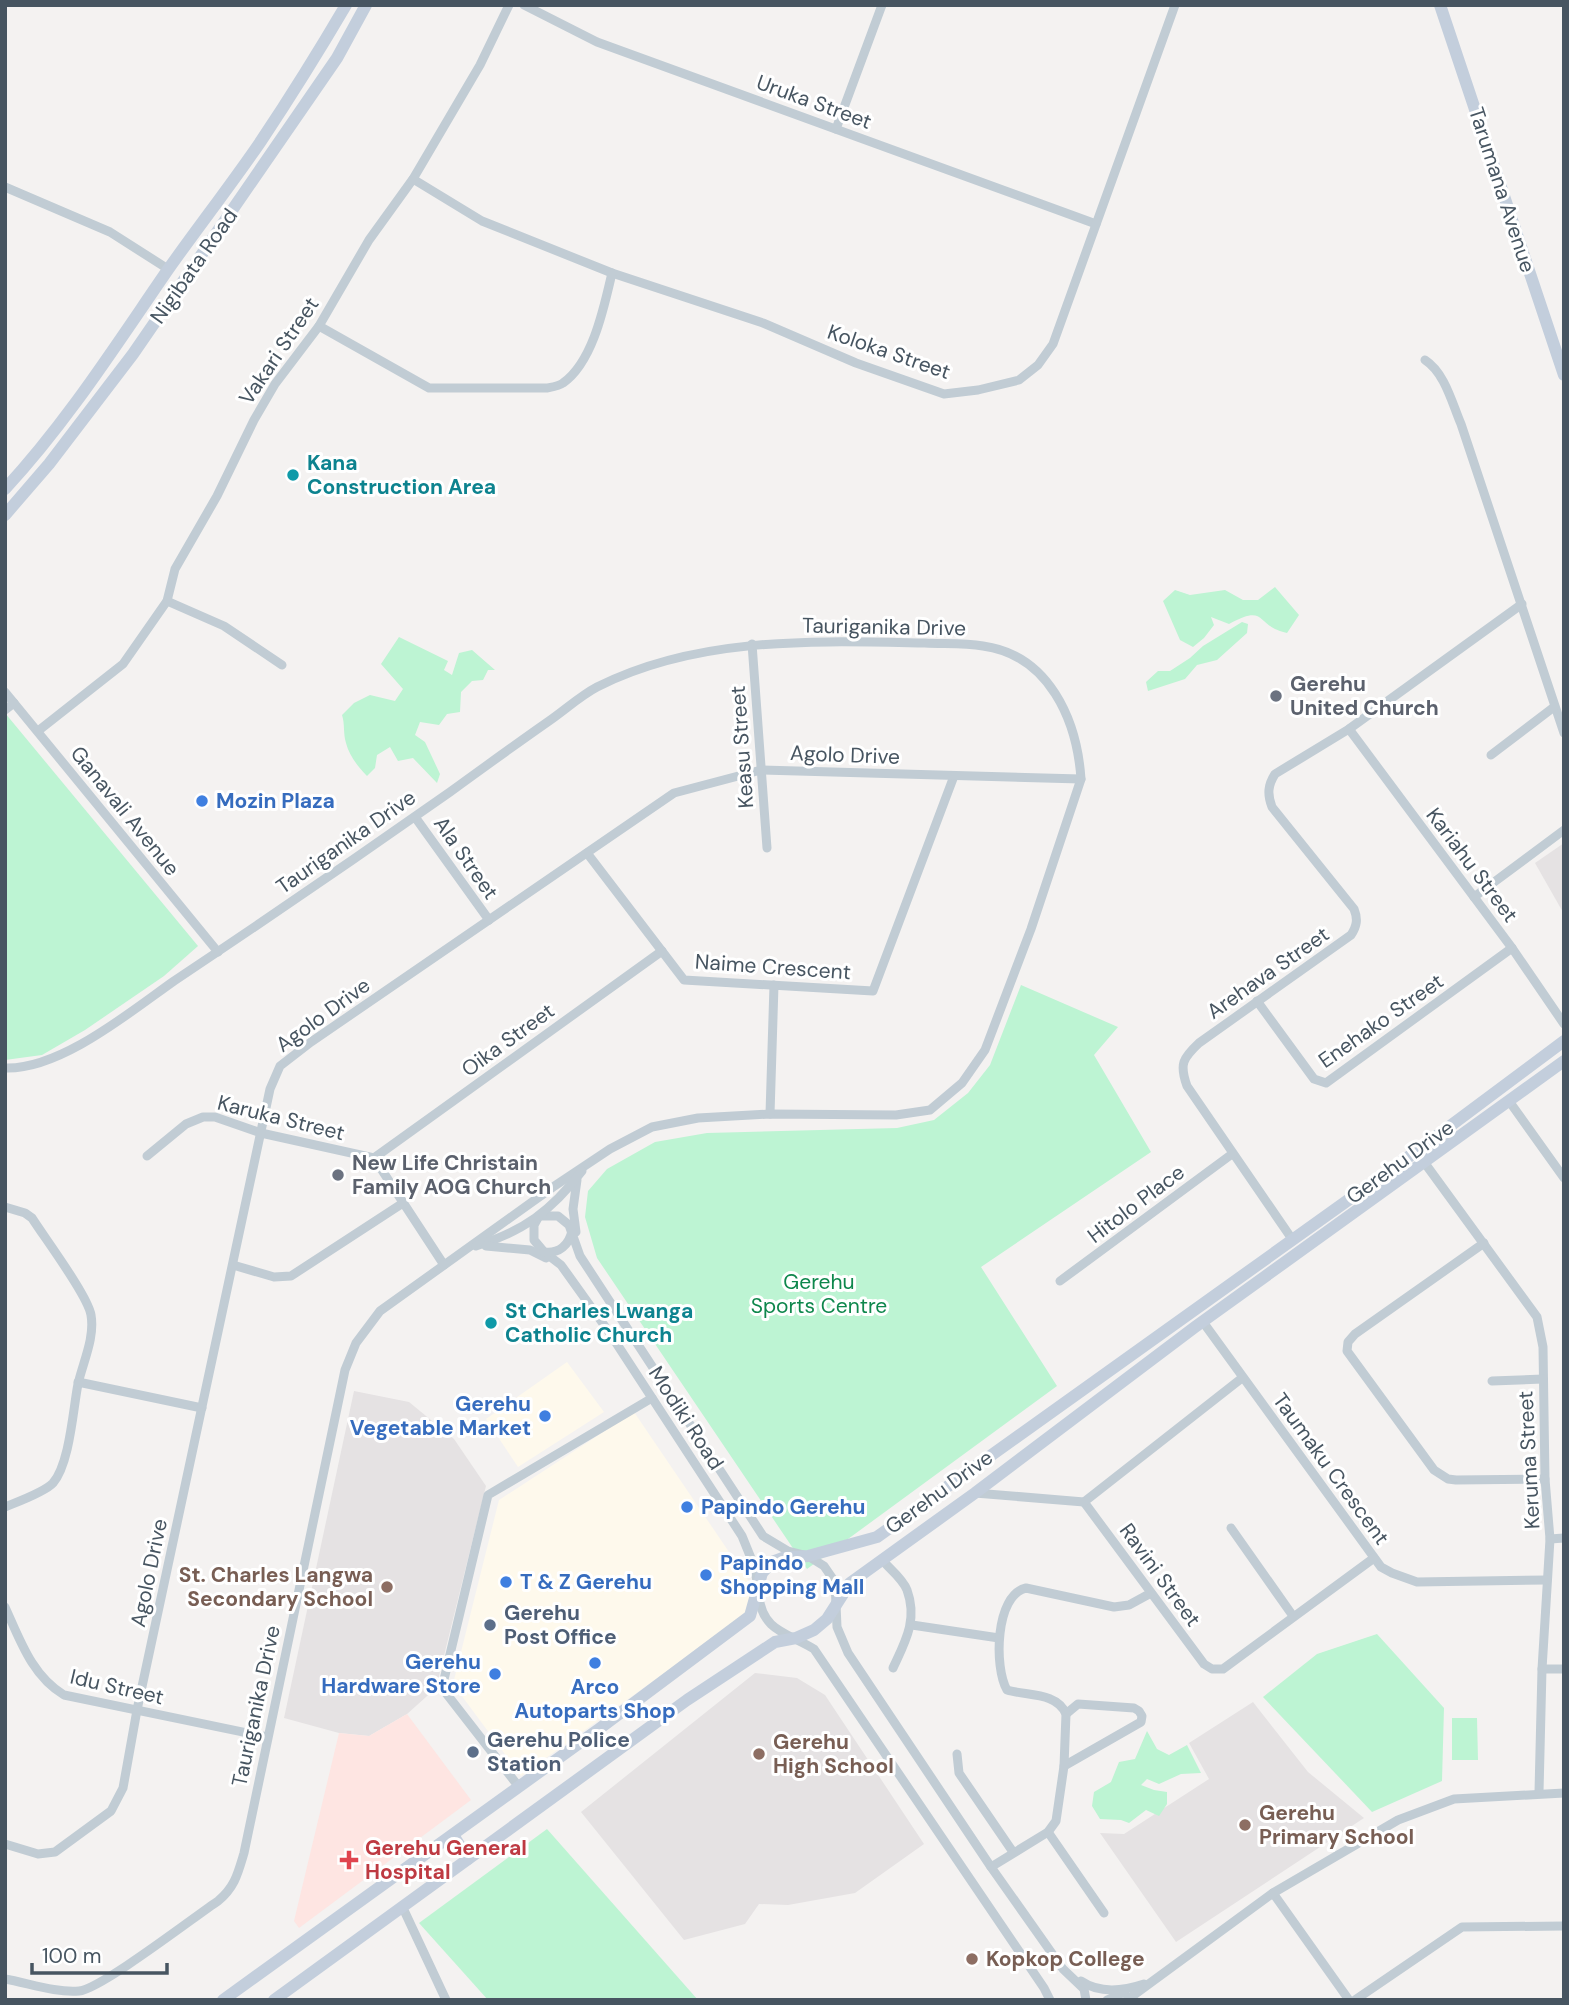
<svg xmlns="http://www.w3.org/2000/svg" width="1569" height="2005" viewBox="0 0 1569 2005" font-family="'DM Sans',sans-serif">
<style>
.commercial{fill:#fef9ec}
.education{fill:#e5e2e3}
.medical{fill:#fee5e2}
.green{fill:#bdf4d3}
.lines{fill:none;stroke-linecap:round;stroke-linejoin:round}
.street{stroke:#c1ccd4;stroke-width:9}
.secondary{stroke:#c3cedc;stroke-width:12}
.culture-dot{fill:#0f9aa8;stroke:#fff;stroke-width:2.5}
.worship-dot{fill:#6b7280;stroke:#fff;stroke-width:2.5}
.shop-dot{fill:#3f7fe0;stroke:#fff;stroke-width:2.5}
.education-dot{fill:#8d6e63;stroke:#fff;stroke-width:2.5}
.service-dot{fill:#5c6f8a;stroke:#fff;stroke-width:2.5}
.health-dot{fill:#e0444e;stroke:#fff;stroke-width:2.5}
.labels{text-anchor:middle;dominant-baseline:central;stroke-width:6;stroke-linejoin:round;paint-order:stroke}
.street-label{font-size:21px;fill:#475561;stroke:#fff}
.culture-label{font-size:21px;font-weight:bold;fill:#0d838f;stroke:#fff;text-anchor:start}
.worship-label{font-size:21px;font-weight:bold;fill:#5b616d;stroke:#fff;text-anchor:start}
.shop-label{font-size:21px;font-weight:bold;fill:#366cbe;stroke:#fff;text-anchor:start}
.park-label{font-size:21px;fill:#0e874c;stroke:#fff}
.education-label{font-size:21px;font-weight:bold;fill:#785e54;stroke:#fff;text-anchor:start}
.service-label{font-size:21px;font-weight:bold;fill:#4e5e75;stroke:#fff;text-anchor:start}
.health-label{font-size:21px;font-weight:bold;fill:#be3a42;stroke:#fff;text-anchor:start}
</style>
<rect width="100%" height="100%" fill="#f4f2f1"/>
<g class="commercial">
<path d="M567 1362 604 1412 518 1467 486 1419Z"/>
<path d="M634 1412 763 1602 521 1776 453 1684 499 1500Z"/>
</g>
<g class="education">
<path d="M1564 843V914L1535 863Z"/>
<path d="M354 1391 409 1402 454 1439 486 1486 436 1688 407 1714 369 1736 339 1733 284 1718Z"/>
<path d="M755 1673 797 1678 825 1695 924 1844 855 1893 788 1905 759 1904 745 1924 684 1940 581 1812Z"/>
<path d="M1253 1702 1308 1772 1364 1818 1176 1942 1100 1833 1124 1834 1209 1779 1189 1743Z"/>
</g>
<path class="medical" d="M407 1714 471 1800 299 1928 294 1921 339 1733 369 1736Z"/>
<g class="green">
<path d="M1275 587 1299 615 1287 633C1254 626 1268 603 1229 624L1211 617 1214 625 1204 638 1193 647 1180 640 1163 601 1175 590 1190 595 1225 590 1243 600H1258Z"/>
<path d="M1242 622 1248 624 1247 633 1217 660 1197 665 1185 679 1148 691 1146 682 1158 671H1170L1190 658 1203 646Z"/>
<path d="M399 637 448 661 444 670 452 675 459 653 472 650 495 670H488L483 680 472 681 461 692 460 712 447 714 439 725 420 722 415 735 425 742 440 774 437 783 413 758 398 761 390 747 377 755 375 768 367 776C358 767 349 755 346 743 343 733 345 724 342 715L354 703 370 695 395 701 403 689 381 664Z"/>
<path d="M5 713 198 946 164 976 85 1030 42 1055 5 1060Z"/>
<path d="M1021 985 1118 1027 1094 1055 1151 1152 981 1267 1057 1386 807 1569 597 1258 585 1217 588 1191 607 1169 655 1142 707 1133 897 1128 934 1120 968 1093 990 1065Z"/>
<path d="M1377 1634 1444 1708 1442 1781 1372 1812 1263 1697 1317 1654Z"/>
<path d="M1452 1718H1477L1478 1760H1452Z"/>
<path d="M1147 1731 1157 1749 1169 1755 1187 1745 1201 1773 1181 1774 1159 1784 1147 1779 1141 1785 1154 1790 1167 1792V1804L1159 1816 1146 1810 1129 1823 1121 1820 1100 1819 1092 1806 1094 1792 1111 1782 1119 1762 1135 1759Z"/>
<path d="M547 1829 698 2000H488L419 1923Z"/>
</g>
<g class="lines">
<g class="street">
<path d="M524 5 597 42 1096 224"/>
<path d="M836 129 882 5"/>
<path d="M413 179 482 221 612 273 763 323 856 363 944 394 978 390 1019 380 1038 365 1053 344 1175 5"/>
<path d="M5 187 110 232 168 269"/>
<path d="M319 326 429 388H547C552 387 559 386 563 383 593 362 604 307 612 273"/>
<path d="M1425 360C1445 373 1452 403 1461 424L1564 733"/>
<path d="M167 601 224 626 282 665"/>
<path d="M752 644 767 848"/>
<path d="M5 692 218 952"/>
<path d="M5 710 14 703"/>
<path d="M1349 729 1512 948 1564 1024"/>
<path d="M38 731 123 664 167 601 175 569 217 496 254 420 275 384 319 326 369 240 413 179 480 65 509 5"/>
<path d="M1491 755 1554 707"/>
<path d="M415 817 489 920"/>
<path d="M587 853 684 980 873 991 954 776"/>
<path d="M1474 897 1564 830"/>
<path d="M1257 1001 1314 1079 1326 1083 1512 948"/>
<path d="M5 1068C60 1070 130 1012 174 981 267 919 359 856 450 792 483 768 516 744 549 721 565 710 580 696 597 687 698 636 815 641 925 643 944 644 964 643 983 646 1049 655 1077 720 1081 779L1031 929 985 1050 962 1083 930 1110 896 1115 770 1114 698 1118 652 1127 610 1149 553 1187 380 1311 356 1343 345 1370 244 1853C238 1873 235 1887 218 1901 194 1917 101 1989 79 1991 56 1993 28 1983 5 1979"/>
<path d="M1509 1101 1564 1178"/>
<path d="M770 1114 774 985"/>
<path d="M147 1156 186 1124 203 1117H215L261 1133 374 1158 444 1265"/>
<path d="M374 1158 662 951"/>
<path d="M1424 1162 1537 1317 1543 1347 1545 1479 1550 1539 1542 1669 1539 1792"/>
<path d="M5 1207 25 1213 32 1218C44 1237 88 1296 91 1315 95 1338 83 1362 78 1384 73 1409 70 1463 53 1483 45 1492 17 1502 5 1507"/>
<path d="M539 1216H558L569 1225 580 1256 763 1536 788 1551 808 1556 824 1566 835 1582 837 1627 848 1653 991 1867 1063 1969 1084 1989 1086 2000"/>
<path d="M539 1216 534 1225V1240L544 1252 561 1265 609 1332 742 1536 755 1568 757 1582"/>
<path d="M576 1232 573 1209 577 1180"/>
<path d="M1292 1239 1187 1086C1179 1064 1183 1058 1199 1043L1351 935C1357 926 1358 919 1354 909L1272 807C1267 794 1268 785 1275 774L1349 729 1522 604"/>
<path d="M1484 1243 1355 1334 1348 1342 1347 1351 1434 1470 1448 1479 1456 1480 1545 1479"/>
<path d="M476 1246C524 1231 551 1211 582 1171"/>
<path d="M486 1246 530 1250 546 1258"/>
<path d="M544 1252C559 1254 569 1245 572 1231"/>
<path d="M233 1265 274 1277 291 1276 403 1203"/>
<path d="M1060 1281 1232 1154"/>
<path d="M1203 1322 1381 1567 1392 1573 1417 1582 1547 1580"/>
<path d="M1242 1378 1084 1502 1204 1664 1212 1669H1223L1374 1558"/>
<path d="M1492 1381 1543 1379"/>
<path d="M78 1382 202 1408"/>
<path d="M975 1493 1084 1502"/>
<path d="M1231 1528 1293 1616"/>
<path d="M1550 1539 1564 1538"/>
<path d="M882 1560C890 1569 903 1579 907 1590 918 1620 905 1642 893 1668"/>
<path d="M759 1596C762 1631 788 1633 814 1649L1044 1988 1050 2000"/>
<path d="M5 1607C20 1640 32 1676 64 1695L267 1737"/>
<path d="M912 1625 999 1638"/>
<path d="M1542 1669H1564"/>
<path d="M957 1754 959 1773 1013 1852"/>
<path d="M1064 1766 1141 1722 1142 1716 1139 1711 1134 1708 1078 1704 1066 1714"/>
<path d="M519 1787 442 1688 488 1495 652 1398"/>
<path d="M1048 1832 1104 1913"/>
<path d="M5 1844 38 1854 55 1852 111 1811 123 1788 137 1710 270 1089 280 1066 311 1042 674 793 761 770 1081 779"/>
<path d="M991 1867 1048 1832 1056 1821 1064 1766 1066 1714C1057 1692 1027 1696 1007 1690 994 1668 995 1595 1026 1588L1114 1607 1129 1605 1151 1593"/>
<path d="M1273 1893 1349 2000"/>
<path d="M402 1906 446 2000"/>
<path d="M1081 1981C1100 1994 1123 1991 1144 1984"/>
<path d="M1107 2000 1125 1992"/>
<path d="M1127 2000 1273 1893 1398 1820 1454 1799 1564 1793"/>
<path d="M1355 2000 1462 1927 1564 1926"/>
</g>
<g class="secondary">
<path d="M1440 5 1564 375"/>
<path d="M5 489C67 422 116 345 167 271 198 227 231 185 261 141 291 96 319 51 346 5"/>
<path d="M5 515 49 464 133 354 337 58 366 5"/>
<path d="M453 1835 468 1859"/>
<path d="M223 2000 599 1729 750 1616 762 1573 772 1562 783 1558 808 1556 877 1537 1414 1153 1564 1041"/>
<path d="M274 2000 687 1700 775 1642 796 1638 814 1630 827 1619 850 1583 975 1493 1195 1327 1564 1061"/>
</g>
</g>
<g class="culture-dot">
<circle cx="293" cy="475" r="7"/>
<circle cx="491" cy="1323" r="7"/>
</g>
<g class="worship-dot">
<circle cx="1276" cy="696" r="7"/>
<circle cx="338" cy="1175" r="7"/>
</g>
<g class="shop-dot">
<circle cx="202" cy="801" r="7"/>
<circle cx="545" cy="1416" r="7"/>
<circle cx="687" cy="1507" r="7"/>
<circle cx="706" cy="1575" r="7"/>
<circle cx="506" cy="1582" r="7"/>
<circle cx="595" cy="1663" r="7"/>
<circle cx="495" cy="1674" r="7"/>
</g>
<g class="education-dot">
<circle cx="387" cy="1587" r="7"/>
<circle cx="759" cy="1754" r="7"/>
<circle cx="1245" cy="1825" r="7"/>
<circle cx="972" cy="1959" r="7"/>
</g>
<g class="service-dot">
<circle cx="490" cy="1625" r="7"/>
<circle cx="473" cy="1752" r="7"/>
</g>
<path class="health-dot" d="M345.5 1849.5h7v7h7v7h-7v7h-7v-7h-7v-7h7z"/>
<g class="labels">
<g class="street-label">
<text transform="translate(814 102) rotate(20)">Uruka Street</text>
<text transform="translate(1502 190) rotate(72)">Tarumana Avenue</text>
<text transform="translate(194 266) rotate(-55)">Nigibata Road</text>
<text transform="translate(279 351) rotate(-56)">Vakari Street</text>
<text transform="translate(889 352) rotate(19)">Koloka Street</text>
<text transform="translate(884 627) rotate(1)">Tauriganika Drive</text>
<text transform="translate(742 747) rotate(-94)">Keasu Street</text>
<text transform="translate(845 755) rotate(2)">Agolo Drive</text>
<text transform="translate(125 811) rotate(51)">Ganavali Avenue</text>
<text transform="translate(346 842) rotate(-35)">Tauriganika Drive</text>
<text transform="translate(466 858) rotate(55)">Ala Street</text>
<text transform="translate(1472 865) rotate(53)">Kariahu Street</text>
<text transform="translate(773 967) rotate(4)">Naime Crescent</text>
<text transform="translate(1268 973) rotate(-35)">Arehava Street</text>
<text transform="translate(323 1015) rotate(-36)">Agolo Drive</text>
<text transform="translate(1381 1021) rotate(-35)">Enehako Street</text>
<text transform="translate(508 1040) rotate(-36)">Oika Street</text>
<text transform="translate(281 1118) rotate(14)">Karuka Street</text>
<text transform="translate(1400 1162) rotate(-36)">Gerehu Drive</text>
<text transform="translate(1136 1204) rotate(-37)">Hitolo Place</text>
<text transform="translate(686 1418) rotate(57)">Modiki Road</text>
<text transform="translate(1529 1460) rotate(-93)">Keruma Street</text>
<text transform="translate(1331 1469) rotate(54)">Taumaku Crescent</text>
<text transform="translate(939 1492) rotate(-36)">Gerehu Drive</text>
<text transform="translate(149 1573) rotate(-78)">Agolo Drive</text>
<text transform="translate(1160 1575) rotate(54)">Ravini Street</text>
<text transform="translate(117 1687) rotate(13)">Idu Street</text>
<text transform="translate(256 1706) rotate(-78)">Tauriganika Drive</text>
</g>
<g class="culture-label">
<text x="307" y="463">Kana<tspan x="307" dy="24">Construction Area</tspan></text>
<text x="505" y="1311">St Charles Lwanga<tspan x="505" dy="24">Catholic Church</tspan></text>
</g>
<g class="worship-label">
<text x="1290" y="684">Gerehu<tspan x="1290" dy="24">United Church</tspan></text>
<text x="352" y="1163">New Life Christain<tspan x="352" dy="24">Family AOG Church</tspan></text>
</g>
<g class="shop-label">
<text x="216" y="801">Mozin Plaza</text>
<text x="531" y="1404" text-anchor="end">Gerehu<tspan x="531" dy="24">Vegetable Market</tspan></text>
<text x="701" y="1507">Papindo Gerehu</text>
<text x="720" y="1563">Papindo<tspan x="720" dy="24">Shopping Mall</tspan></text>
<text x="520" y="1582">T &amp; Z Gerehu</text>
<text x="481" y="1662" text-anchor="end">Gerehu<tspan x="481" dy="24">Hardware Store</tspan></text>
<text x="595" y="1687" text-anchor="middle">Arco<tspan x="595" dy="24">Autoparts Shop</tspan></text>
</g>
<g class="park-label">
<text x="819" y="1282">Gerehu<tspan x="819" dy="24">Sports Centre</tspan></text>
</g>
<g class="education-label">
<text x="373" y="1575" text-anchor="end">St. Charles Langwa<tspan x="373" dy="24">Secondary School</tspan></text>
<text x="773" y="1742">Gerehu<tspan x="773" dy="24">High School</tspan></text>
<text x="1259" y="1813">Gerehu<tspan x="1259" dy="24">Primary School</tspan></text>
<text x="986" y="1959">Kopkop College</text>
</g>
<g class="service-label">
<text x="504" y="1613">Gerehu<tspan x="504" dy="24">Post Office</tspan></text>
<text x="487" y="1740">Gerehu Police<tspan x="487" dy="24">Station</tspan></text>
</g>
<g class="health-label">
<text x="365" y="1848">Gerehu General<tspan x="365" dy="24">Hospital</tspan></text>
</g>
</g>
<rect width="1569" height="2005" fill="none" stroke="#475561" stroke-width="14"/>
<path d="M32 1963v10h135v-10" fill="none" stroke="#475561" stroke-width="3.5"/>
<text x="42" y="1963" font-size="21" fill="#475561" stroke="#ffffff" stroke-width="5" paint-order="stroke">100 m</text>
</svg>
